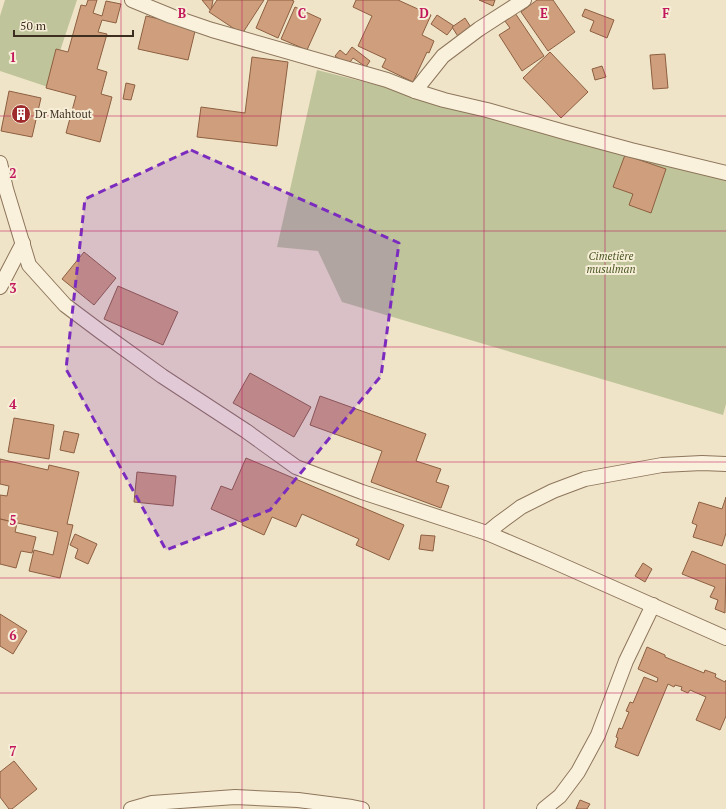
<svg xmlns="http://www.w3.org/2000/svg" width="726" height="809" viewBox="0 0 726 809" font-family="'PT Serif',serif">
<style>
.cemetery{fill:#bfc49a}
.building{fill:#cf9f7d;stroke:#8d5f41}
.lines{fill:none;stroke-linecap:round;stroke-linejoin:round}
.street-casing{stroke:#8d765c;stroke-width:16}
.street{stroke:#faf1dc;stroke-width:14}
.marked{fill:#7b2cbf;fill-opacity:0.2;stroke:#7b2cbf;stroke-width:3;stroke-dasharray:8 5;stroke-linejoin:round}
.grid{fill:none;stroke:#c2185b;stroke-width:1;stroke-opacity:0.55}
.labels{text-anchor:middle;dominant-baseline:central;stroke-width:4;stroke-linejoin:round;paint-order:stroke}
.poi-label{font-size:11px;fill:#3d2e20;stroke:#f7eed8;text-anchor:start}
.park-label{font-size:11px;font-style:italic;fill:#4d5a26;stroke:#f7eed8}
.grid-label{font-size:13px;text-anchor:middle;font-weight:bold;fill:#c2185b;stroke:#f7eed8;stroke-width:4;stroke-linejoin:round;paint-order:stroke}
</style>
<rect width="100%" height="100%" fill="#f0e4c8"/>
<g class="cemetery">
<path d="M5 0H77L48 87 0 71V16Z"/>
<path d="M317 70 726 173V404L723 415 342 302 318 251 277 247Z"/>
</g>
<g class="building">
<path d="M88 0H97L93 13 102 16 106 1 121 4 116 23 102 20 98 32 107 34 97 69 107 72 101 94 112 97 100 142 66 133 76 96 46 88 56 49 68 52 81 5 86 6Z"/>
<path d="M202 0H213L211 11Z"/>
<path d="M217 0H264L242 34 209 12Z"/>
<path d="M268 0H291L294 1 278 38 256 28Z"/>
<path d="M356 0H398L431 15 422 35 434 41 429 53 427 52 413 82 382 67 386 59 358 46 372 16 353 7Z"/>
<path d="M479 0H495L493 6Z"/>
<path d="M537 0H553L575 32 548 51 521 12Z"/>
<path d="M295 7 321 19 307 50 281 39Z"/>
<path d="M585 9 614 20 607 38 590 31 594 21 582 16Z"/>
<path d="M513 10 544 56 522 71 499 35 510 28 502 17Z"/>
<path d="M437 15 454 26 447 35 431 24Z"/>
<path d="M146 16 196 27 188 60 138 49Z"/>
<path d="M465 18 472 29 459 38 452 27Z"/>
<path d="M352 47 370 61 366 67 353 58 348 65 335 56 340 50 346 55Z"/>
<path d="M550 52 588 92 561 118 523 78Z"/>
<path d="M665 54 668 88 653 89 650 55Z"/>
<path d="M252 57 288 62 277 146 197 137 201 107 245 113Z"/>
<path d="M602 66 606 77 595 80 592 69Z"/>
<path d="M126 83 135 85 131 100 123 99Z"/>
<path d="M9 91 41 98 32 137 1 131Z"/>
<path d="M625 155 666 169 651 213 629 205 633 194 613 187Z"/>
<path d="M84 252 116 278 94 305 62 279Z"/>
<path d="M118 286 178 312 163 345 104 319Z"/>
<path d="M250 373 311 407 294 437 233 403Z"/>
<path d="M320 396 426 434 416 461 441 469 436 482 449 486 441 508 371 482 382 451 310 425Z"/>
<path d="M14 418 54 425 49 459 8 452Z"/>
<path d="M64 431 79 434 74 453 60 450Z"/>
<path d="M246 458 404 525 389 560 356 545 359 539 302 514 296 527 272 517 264 535 242 525 243 523 211 509 221 486 232 490Z"/>
<path d="M0 459 48 470 49 465 79 472 67 524 73 525 60 578 29 571 34 550 53 555 58 532 0 519V495L7 496 9 486 0 484Z"/>
<path d="M137 472 176 476 173 506 134 502Z"/>
<path d="M726 497V533L722 546 693 537 697 525 692 523 699 502 722 509Z"/>
<path d="M0 519 17 523 15 532 36 537 32 553 21 551 16 568 0 564Z"/>
<path d="M75 534 97 544 88 564 75 558 78 549 70 545Z"/>
<path d="M421 535 435 536 433 551 419 549Z"/>
<path d="M692 551 726 565 725 613 715 609 718 600 710 597 715 587 682 574Z"/>
<path d="M643 563 652 569 645 582 635 576Z"/>
<path d="M0 614 27 631 13 654 0 646Z"/>
<path d="M647 647 665 655V657L704 673 705 670 716 674 715 677 725 682 726 680V716L720 730 696 720 706 697 690 690 688 693 681 690 682 687 675 685 674 687 668 684 638 756 615 747 618 738 616 737 619 728 622 729 629 712 626 711 630 702 633 703 644 677 657 682 658 678 638 669Z"/>
<path d="M14 761 37 789 12 809H9L0 797V772Z"/>
<path d="M580 800 590 804 587 809H576Z"/>
</g>
<g class="lines">
<defs>
<g id="street">
<path d="M132 0 171 16 212 30 387 80 415 91 444 100 487 110 568 133 631 150 726 173"/>
<path d="M415 91 443 56 479 29 524 0"/>
<path d="M0 163 6 189 29 265 65 305 101 332 162 376 246 431 296 467 362 492 487 533 548 559 726 638"/>
<path d="M0 287 23 243"/>
<path d="M487 533 498 524 521 507 553 491 585 479 662 465 702 463 726 464"/>
<path d="M131 809 152 803 235 797 298 800 352 807 362 809"/>
<path d="M544 809 560 796 578 772 598 735 626 661 653 605"/>
</g>
</defs>
<use href="#street" class="street-casing"/>
<use href="#street" class="street"/>
</g>
<path class="marked" d="M191 150 399 243 381 376 270 510 166 550 66 369 85 199Z"/>
<path class="grid" d="M121 0V809M242 0V809M363 0V809M484 0V809M605 0V809M0 116H726M0 231H726M0 347H726M0 462H726M0 578H726M0 693H726"/>
<defs>
<symbol id="building-disc" viewBox="-11 -11 22 22"><circle r="9.5" fill="#9e2a2b" stroke="#f7eed8"/><path d="M-4-6H4V6H1V3H-1V6H-4ZM-2.5-4.3h1.7v1.8h-1.7ZM.8-4.3h1.7v1.8H.8ZM-2.5-1h1.7V.8h-1.7ZM.8-1h1.7V.8H.8Z" fill="#fff"/></symbol>
</defs>
<g fill-rule="evenodd">
<use href="#building-disc" x="10" y="103" width="22" height="22"/>
</g>
<g class="labels">
<g class="poi-label">
<text x="35" y="114">Dr Mahtout</text>
</g>
<g class="park-label">
<text x="611" y="256">Cimetière<tspan x="611" dy="13">musulman</tspan></text>
</g>
</g>
<g class="grid-label">
<text x="182" y="18">B</text>
<text x="302" y="18">C</text>
<text x="424" y="18">D</text>
<text x="544" y="18">E</text>
<text x="666" y="18">F</text>
<text x="13" y="62">1</text>
<text x="13" y="178">2</text>
<text x="13" y="293">3</text>
<text x="13" y="409">4</text>
<text x="13" y="525">5</text>
<text x="13" y="640">6</text>
<text x="13" y="756">7</text>
</g>
<path d="M14 30v6h119v-6" fill="none" stroke="#3d2e20" stroke-width="2"/>
<text x="20" y="30" font-size="12" fill="#3d2e20" stroke="#f7eed8" stroke-width="3" paint-order="stroke">50 m</text>
</svg>
